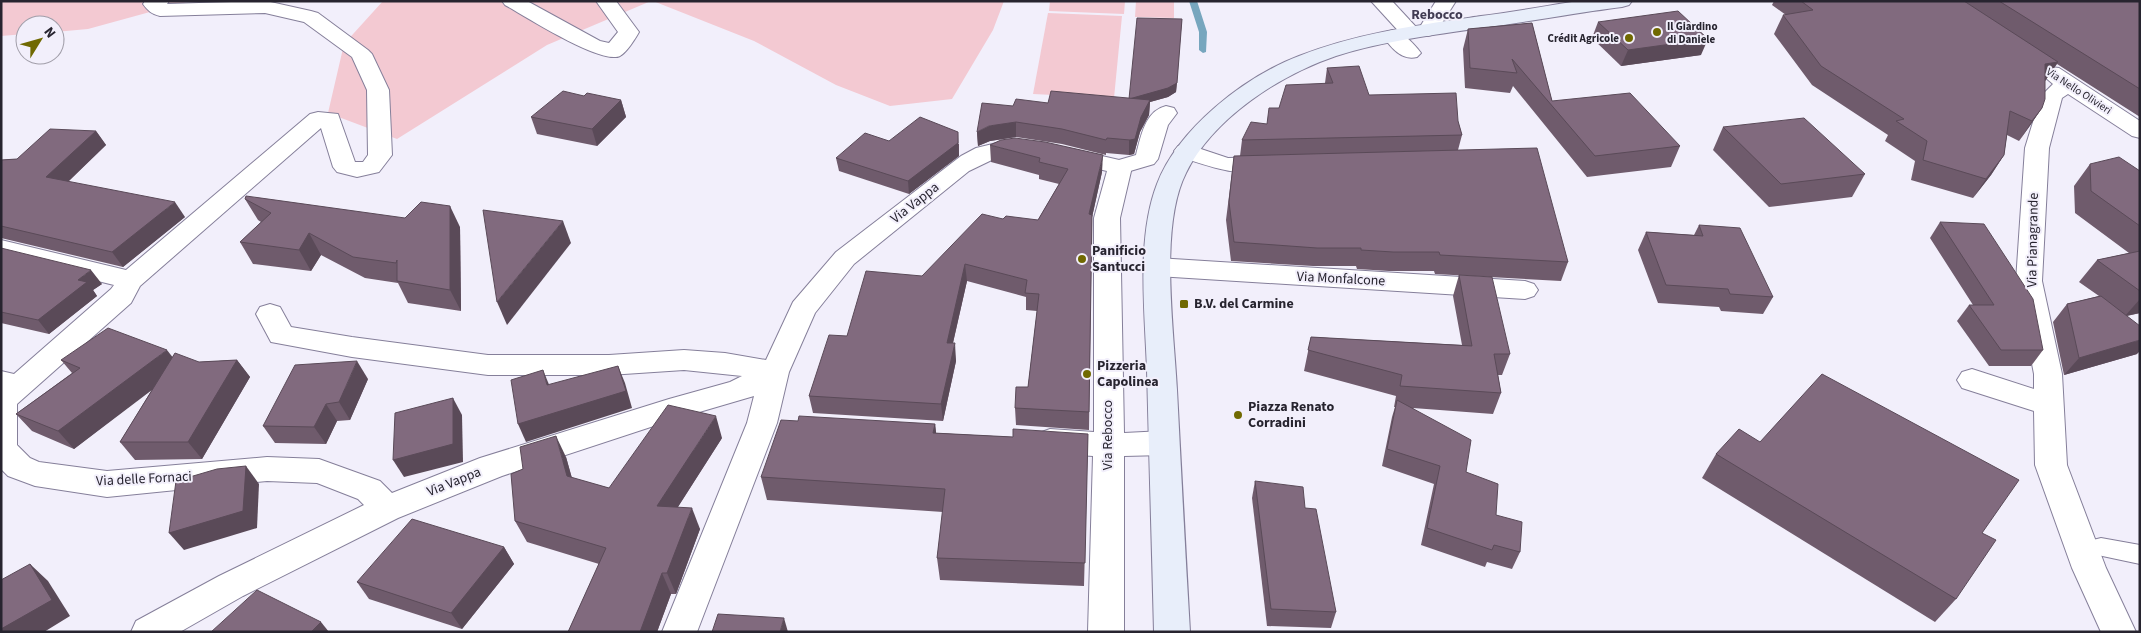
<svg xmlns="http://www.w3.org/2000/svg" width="2141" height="633" viewBox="0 0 2141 633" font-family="'Source Sans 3',sans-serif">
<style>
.green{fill:#f3c9d2}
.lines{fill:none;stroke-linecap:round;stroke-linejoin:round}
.stream{fill:#77a6be;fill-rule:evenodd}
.service-casing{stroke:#857f9a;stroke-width:2}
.pedestrian-casing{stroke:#857f9a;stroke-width:2}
.minor-casing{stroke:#857f9a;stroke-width:2}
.tertiary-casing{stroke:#857f9a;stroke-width:2}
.secondary-casing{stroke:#857f9a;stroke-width:2}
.service{fill:#fff;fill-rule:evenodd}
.pedestrian{fill:#fff;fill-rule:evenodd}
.minor{fill:#fff;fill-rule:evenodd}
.tertiary{fill:#fff;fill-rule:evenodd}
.secondary{fill:#e8eefa;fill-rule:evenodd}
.wall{fill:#6f5b6c}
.shaded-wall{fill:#5a4a58}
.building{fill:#816a7e;stroke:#5a4a58}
.poi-dot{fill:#706901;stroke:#f2effb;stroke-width:2}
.labels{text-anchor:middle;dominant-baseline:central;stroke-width:4;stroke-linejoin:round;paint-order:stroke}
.far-poi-label{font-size:11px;font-weight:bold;fill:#27242f;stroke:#f2effb;text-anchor:start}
.far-street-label{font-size:11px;fill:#27242f;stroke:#f2effb}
.far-quarter-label{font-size:14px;font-weight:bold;fill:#413b53;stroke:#f2effb}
.street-label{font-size:14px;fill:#27242f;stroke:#f2effb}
.poi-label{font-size:14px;font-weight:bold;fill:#27242f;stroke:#f2effb;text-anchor:start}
</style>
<rect width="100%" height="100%" fill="#f2effb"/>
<g class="green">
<path d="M1 1H190L88 29 55 32V25H25V34L1 36Z"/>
<path d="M383 1H651L547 45 397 139 328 113 344 44Z"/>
<path d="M653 1H1004L993 30 952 99 890 106 836 85 754 41Z"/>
<path d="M1050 1H1125L1124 14 1049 11Z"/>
<path d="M1136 1H1174V18L1135 17Z"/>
<path d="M1048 13 1122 16 1114 98 1033 94Z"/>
</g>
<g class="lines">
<path class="stream" d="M1189 1H1197L1207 32 1206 52 1203 53 1199 50V32Z"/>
<defs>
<path id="service" d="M2101 538 2140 545V564L2093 554 2090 547 2093 540Z"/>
<path id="pedestrian" d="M1166 106 1174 108 1177 113 1168 125 1158 159 1154 164 1120 174 1112 172 1108 167 1112 162 1136 155C1141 136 1145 111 1166 106Z"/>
<g id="minor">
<path d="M145 1H169L167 4 266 1 311 11 318 13 368 50 372 54 389 90 392 155 379 172 357 177 337 172 333 167 321 128 140 286 131 303 17 404V445L30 458 39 462 107 471 267 457 319 459 380 481 392 493 480 458 669 399 730 382 742 376 684 370 609 375H488L352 357 271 342 256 314 260 307 270 304 280 307 291 327 352 337 488 355H609L684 350 725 353 766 360 793 302 836 252 961 156 976 148 1001 142 1028 141 1036 143 1040 148 1036 153 998 157 969 171 854 264 815 313 789 372 777 423 697 632H662L747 423 754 396 672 420 502 476 398 518 243 596 180 632H131L136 621 219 576 364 505 358 499 317 483 267 481 107 497 35 486 8 476 1 469V371L14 374 111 289 114 285 1 257V240L126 270 310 114 318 112 338 114 355 162H363L368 155 367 90 352 57 304 22 265 13 160 16C152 14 148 11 143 4Z"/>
<path d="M502 1H527L600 41 609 43 618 32 596 1H616L639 32C635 39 627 52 620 56 601 65 525 16 505 5Z"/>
<path d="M1436 1H1456L1435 34 1428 36 1421 34 1418 30Z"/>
<path d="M1393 30C1404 33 1414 44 1421 53L1417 57C1402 61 1391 48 1383 36L1386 32Z"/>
<path d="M2051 67 2059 68 2140 121V138L2132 136 2068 94 2062 98 2049 148 2042 281 2062 374 2067 465 2106 568 2136 632H2101L2072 568 2035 465 2034 411 1962 388 1957 380 1962 372 1972 369 2034 389V374L2016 281 2025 148 2041 96 2053 84 2040 73 2043 68Z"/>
<path d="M1186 144 1228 158 1269 157 1277 159 1281 164 1277 169C1240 178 1213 168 1178 156L1174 151 1178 146Z"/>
<path d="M1067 148 1128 162 1132 167 1120 218 1124 433 1164 431 1175 435 1179 443 1175 451 1164 455 1124 456V632H1088L1093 456 1050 453 1039 449 1035 441 1039 433 1050 429 1094 432V218L1107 171 1059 160 1055 155 1059 150Z"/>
<path d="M1157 258 1525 281 1534 284 1538 290 1534 296 1525 299 1157 276 1148 273 1144 267 1148 261Z"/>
</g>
<path id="tertiary" d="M1371 1H1392L1417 28 1420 32 1417 36 1410 38 1403 36Z"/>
<path id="secondary" d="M1578 1H1632L1629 5 1622 7C1575 13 1528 22 1481 28 1433 35 1383 41 1336 56 1280 75 1213 118 1186 173 1159 226 1174 330 1177 390 1181 470 1185 551 1190 632H1154C1152 545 1149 457 1147 370 1145 313 1136 238 1157 184 1178 129 1244 77 1299 56 1357 33 1419 25 1481 16 1513 12 1546 6 1578 1Z"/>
</defs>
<use href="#service" class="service-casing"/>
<use href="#pedestrian" class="pedestrian-casing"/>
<use href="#minor" class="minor-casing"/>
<use href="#tertiary" class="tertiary-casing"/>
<use href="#secondary" class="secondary-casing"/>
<use href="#service" class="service"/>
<use href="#pedestrian" class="pedestrian"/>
<use href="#minor" class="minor"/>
<use href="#tertiary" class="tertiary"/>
<use href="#secondary" class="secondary"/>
</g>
<g class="wall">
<path d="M1774 1H2140V117L2057 64 2045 81 2042 108 2029 127 2019 141 2007 135 2004 155 1991 175 1973 198 1911 180 1915 161 1885 141 1888 135 1812 85 1774 34 1783 15H1786L1772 5Z"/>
<path d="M1182 19 1176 92 1168 97 1150 102 1149 115 1140 132 1134 154 1129 155 1106 153V155L1062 144 1016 137 990 141 978 146 977 132 1048 103 1129 98Z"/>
<path d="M1598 22 1701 55 1621 66 1592 38Z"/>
<path d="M1532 23 1552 101 1680 146 1671 167 1587 177 1513 86 1510 93 1465 88 1463 49 1468 29Z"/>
<path d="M1327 68 1369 95 1458 121 1462 135 1458 150 1568 262 1561 281 1435 274 1434 271H1389L1357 269 1356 266H1313L1231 261 1226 220 1234 156H1240L1242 140 1267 124 1279 108 1325 83Z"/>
<path d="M621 100 626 117 597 146 537 134 531 117Z"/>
<path d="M1723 127 1865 174 1852 197 1769 207 1713 150Z"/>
<path d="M96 131 106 145 68 182 185 217 123 267 1 238V160L17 159Z"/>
<path d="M889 141 959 144V156L909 194 839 171 836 158Z"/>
<path d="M990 145 1102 172 1092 217 1089 430 1016 425 1015 408 1028 387 1037 311 1026 310V297L967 281 953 343 956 361 943 421 813 413 809 396 847 336 922 276 1003 219 1038 220 1059 184 1039 179V175L991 162Z"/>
<path d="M2090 164 2140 171V313L2127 316 2137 354 2064 375 2053 322 2067 304 2099 296 2079 282 2097 260 2129 253 2075 213 2074 186Z"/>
<path d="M245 199 460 227 461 311 408 303 398 283 365 278 321 255 311 271 253 264 240 242 261 222 258 220Z"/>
<path d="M1940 222 2043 350 2031 366H1989L1957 321 1969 305H1973L1930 238Z"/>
<path d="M1699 225 1773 297 1763 314 1721 311 1719 307 1658 303 1638 250 1646 232 1694 235Z"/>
<path d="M1 248 102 284 93 290 97 296 49 334 1 323Z"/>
<path d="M1459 275 1510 354 1502 375H1498L1501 393 1493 414 1413 408 1466 472 1496 515 1520 552 1512 569 1487 562 1485 567 1421 545 1434 484 1382 466 1392 417 1395 407H1394L1396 396 1304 371 1311 337 1462 345 1453 296Z"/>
<path d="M173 357 199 362 237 360 250 377 202 459 135 460 120 442 153 388 74 449 32 431 16 414 72 373 61 360Z"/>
<path d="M368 379 350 420 337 421 326 444 275 443 263 426Z"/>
<path d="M798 421 935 424 936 433 1013 437 1088 434 1084 586 940 580 937 558 943 512 767 500 761 477Z"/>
<path d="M722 438 678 507 700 529 676 594H671L657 632H568L599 564 527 542 515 521 566 457 572 478 609 488Z"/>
<path d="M1760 442 1982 533 1956 599 1935 622 1702 478 1716 454Z"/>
<path d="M1255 481 1336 612 1331 628 1267 626 1252 498Z"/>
<path d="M504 547 514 564 462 629 369 599 357 582Z"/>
</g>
<g class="shaded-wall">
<path d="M1708 39 1701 55 1621 66 1628 50Z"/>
<path d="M2058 62 2045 81V64Z"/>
<path d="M1177 83 1176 92 1168 97 1150 102 1149 115 1140 132 1134 154 1129 155V99Z"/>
<path d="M621 100 626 117 597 146 592 129Z"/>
<path d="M2042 108 2029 127 2019 141 2032 121Z"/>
<path d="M1016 122V137L990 141 978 146 977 132 989 126Z"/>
<path d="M96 131 106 145 57 192 46 177Z"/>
<path d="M958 132 959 156 909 194 908 181Z"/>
<path d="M1103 155 1102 172 1089 231V214Z"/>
<path d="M2004 155 1991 175 1973 198 1986 179Z"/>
<path d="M175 202 185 217 123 267 112 252Z"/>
<path d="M450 206 460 227 461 311 450 290Z"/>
<path d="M563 221 571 243 507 325 497 302Z"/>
<path d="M309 233 321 255 311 271 299 250Z"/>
<path d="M965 264 967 281 949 360 947 343Z"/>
<path d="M91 270 102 284 93 290 97 296 49 334 38 320 78 280Z"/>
<path d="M2140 299V313L2125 316Z"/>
<path d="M2140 340V351L2137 354 2064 375 2079 358Z"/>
<path d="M955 343 956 361 943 421 941 404Z"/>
<path d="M167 350 181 368 74 449 58 431Z"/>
<path d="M237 360 250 377 202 459 188 442Z"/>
<path d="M357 361 368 379 350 420 339 402Z"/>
<path d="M618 366 625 383 632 408 526 442 518 424Z"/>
<path d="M543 370 550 387 547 385Z"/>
<path d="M453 398 462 415 463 462 404 477 393 460Z"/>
<path d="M326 404 337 421 326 444 314 427Z"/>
<path d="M716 416 722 438 665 527 657 506Z"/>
<path d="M935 424 938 448 933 433Z"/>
<path d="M556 436 566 457 577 497 567 476Z"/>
<path d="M246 466 259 484 257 528 184 550 169 533Z"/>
<path d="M692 508 700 529 676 594 667 573Z"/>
<path d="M504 547 514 564 462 629 451 613Z"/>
<path d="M30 564 48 581 70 616 44 632H1V629Z"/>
<path d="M662 573 671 594 657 632H640Z"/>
<path d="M784 618 788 632H780Z"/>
<path d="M321 622 329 632H311Z"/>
</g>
<g class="building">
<path d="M1801 1H1964L2058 62 2045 64V99L2042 108 2032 121 2010 111 2004 155 1986 179 1923 160 1927 141 1896 121 1904 119 1821 66 1783 15 1813 10Z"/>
<path d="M1999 1H2140V89Z"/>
<path d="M1678 11 1708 39 1628 50 1598 22Z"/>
<path d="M1137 18 1182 19 1177 83 1168 88 1129 99Z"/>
<path d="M1532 23 1552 101 1630 93 1680 146 1595 156 1512 59 1517 73 1470 68 1468 29Z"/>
<path d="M1359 66 1369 95 1456 93 1458 121 1462 135 1242 140 1251 122 1267 124 1269 108H1279L1286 85 1333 83 1327 68Z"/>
<path d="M563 91 584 96 587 93 621 100 592 129 531 117Z"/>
<path d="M1051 91 1150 100 1141 117 1135 139 1130 140 1107 138 1106 140 1062 129 1016 122 989 126 977 132 982 103 1013 106 1016 99 1048 103Z"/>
<path d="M920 117 958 132V143L908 181 836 158 865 133 889 141Z"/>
<path d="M1804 118 1865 174 1781 184 1723 127Z"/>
<path d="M50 129 96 131 46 177 175 202 112 252 1 226V160L17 159Z"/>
<path d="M1015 138 1045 142 1103 155 1089 214 1092 215 1089 412 1015 408 1016 387H1028L1039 294 1025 293 1027 280 965 264 947 343H955L941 404 809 396 829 335 847 336 866 271 922 276 982 214 1003 219 1006 216 1038 220 1068 169 1039 162 1040 158 990 145 1001 140Z"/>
<path d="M1537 148 1568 262 1440 255 1439 252H1393L1361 250V248H1317L1234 242 1229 202 1234 156Z"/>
<path d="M2119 157 2140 171V226L2091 191 2090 164Z"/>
<path d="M246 196 405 218 421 202 450 206V290L397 281V260L396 263 353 257 309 233 299 250 240 242 271 213 245 199Z"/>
<path d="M483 210 563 221 497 302Z"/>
<path d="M1940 222 1984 224 2033 299 2043 350H2001L1969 305H1994Z"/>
<path d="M1699 225 1740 228 1773 297 1730 294 1728 289 1666 285 1646 232 1703 236Z"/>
<path d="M1 248 91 270 78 280 87 282 38 320 1 312Z"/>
<path d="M2140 251V291L2097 260Z"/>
<path d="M1459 275 1492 277 1510 354H1494L1501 393 1400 386 1402 375 1308 350 1311 337 1472 346Z"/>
<path d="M2101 296 2140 326V340L2079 358 2067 304Z"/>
<path d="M108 328 167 350 58 431 16 414 80 368 61 360Z"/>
<path d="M175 353 199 362 237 360 188 442H120Z"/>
<path d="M357 361 339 402 326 404 314 427 263 426 295 365Z"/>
<path d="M618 366 626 391 518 424 511 380 543 370 547 385Z"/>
<path d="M1822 374 2019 480 1982 533 1996 540 1956 599 1716 454 1739 429 1760 442Z"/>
<path d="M453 398V444L393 460 395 413Z"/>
<path d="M1397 400 1471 440 1466 472 1498 484 1496 515 1522 522 1520 552 1494 545 1492 550 1427 528 1440 466 1387 449Z"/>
<path d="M668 405 716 416 657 506 692 508 667 573H662L640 632H568L606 548 515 521 511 474 523 469 520 447 556 436 567 476 609 488Z"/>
<path d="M799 416 935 424 933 433 1013 437V429L1088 434 1085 563 937 558 945 489 761 477 781 420 798 421Z"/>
<path d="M246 466 243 511 169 533 176 481 217 469Z"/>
<path d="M1255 481 1303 487 1305 508 1316 509 1336 612 1271 609Z"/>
<path d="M412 519 504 547 451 613 357 582Z"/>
<path d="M30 564 52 600 1 629V580Z"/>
<path d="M257 590 321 622 311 632H211Z"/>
<path d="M718 614 784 618 780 632H712Z"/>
</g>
<g class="poi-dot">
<circle cx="1657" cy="32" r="5"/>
<circle cx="1629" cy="38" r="5"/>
<circle cx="1082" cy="259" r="5"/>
<rect x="1179" y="299" width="10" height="10" rx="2.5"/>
<circle cx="1087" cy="374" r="5"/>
<circle cx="1238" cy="415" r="5"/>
</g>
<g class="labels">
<g class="far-poi-label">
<text x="1667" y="26">Il Giardino<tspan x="1667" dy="13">di Daniele</tspan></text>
<text x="1619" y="38" text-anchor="end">Crédit Agricole</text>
</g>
<g class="far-street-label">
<text transform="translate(2079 91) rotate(33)">Via Nello Olivieri</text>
</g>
<g class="far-quarter-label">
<text x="1437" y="15">Rebocco</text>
</g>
<g class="street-label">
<text transform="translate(915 203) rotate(-38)">Via Vappa</text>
<text transform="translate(2033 240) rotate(-89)">Via Pianagrande</text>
<text transform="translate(1341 279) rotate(3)">Via Monfalcone</text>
<text transform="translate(1108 435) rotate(-90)">Via Rebocco</text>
<text transform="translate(144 479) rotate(-3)">Via delle Fornaci</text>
<text transform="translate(454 482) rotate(-22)">Via Vappa</text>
</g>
<g class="poi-label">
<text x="1092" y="251">Panificio<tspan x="1092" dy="16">Santucci</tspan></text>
<text x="1194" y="304">B.V. del Carmine</text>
<text x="1097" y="366">Pizzeria<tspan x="1097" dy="16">Capolinea</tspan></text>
<text x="1248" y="407">Piazza Renato<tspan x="1248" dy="16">Corradini</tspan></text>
</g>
</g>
<rect width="2141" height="633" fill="none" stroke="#27242f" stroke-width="5"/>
<g transform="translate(40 40) rotate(53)"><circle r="24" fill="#f2effb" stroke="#a19ea9"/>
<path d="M0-4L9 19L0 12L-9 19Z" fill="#706901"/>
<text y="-8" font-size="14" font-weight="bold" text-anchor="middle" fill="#27242f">N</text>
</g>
</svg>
